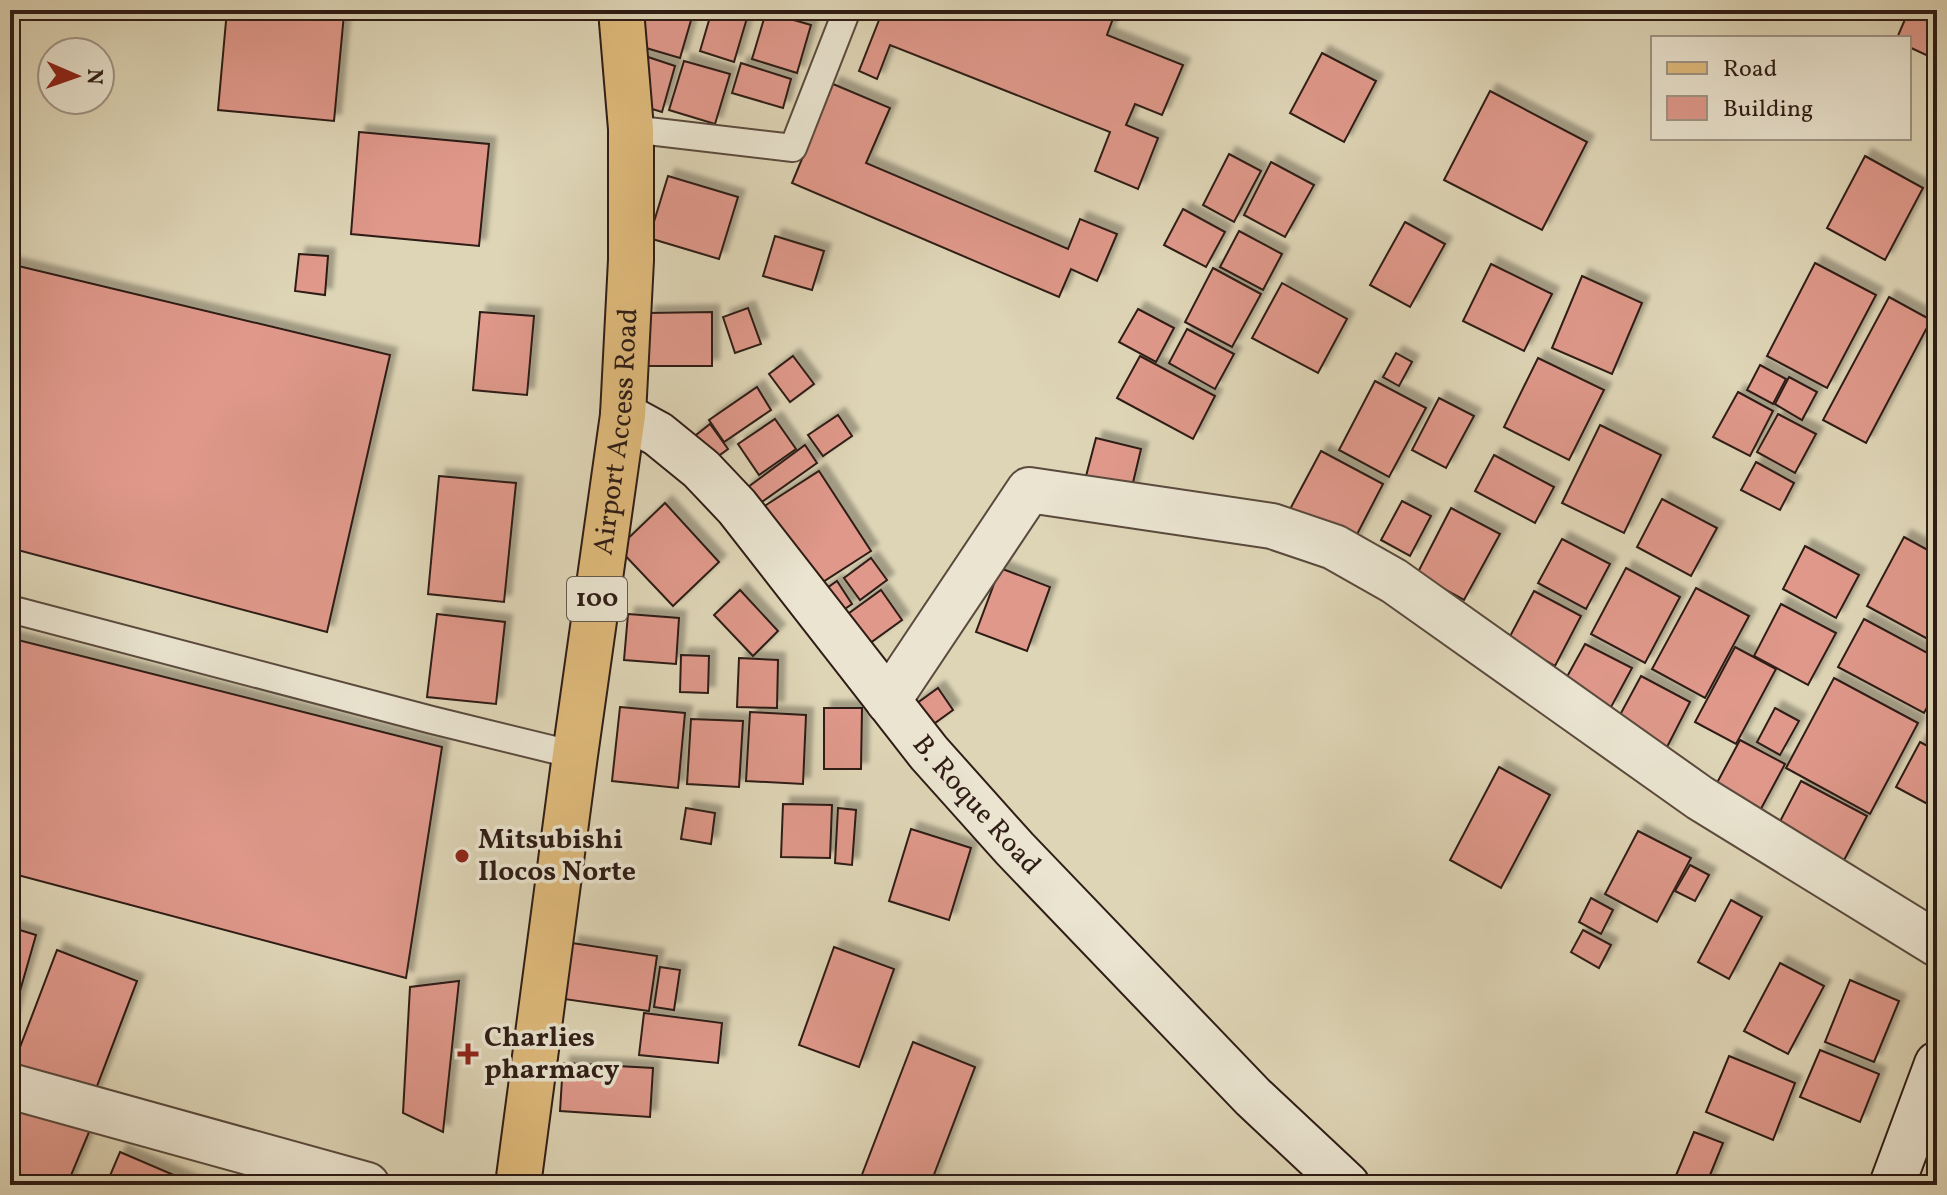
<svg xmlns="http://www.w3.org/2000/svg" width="1947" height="1195" viewBox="0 0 1947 1195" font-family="Vollkorn,serif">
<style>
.building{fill:#df988a;stroke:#2e1c15;stroke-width:2;filter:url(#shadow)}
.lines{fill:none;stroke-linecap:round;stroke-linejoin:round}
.lane-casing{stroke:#5a4a3d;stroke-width:30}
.street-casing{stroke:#5a4a3d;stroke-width:48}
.secondary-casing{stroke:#2e1c15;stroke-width:48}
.primary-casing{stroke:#2e1c15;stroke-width:48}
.lane{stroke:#eae4d0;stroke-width:26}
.street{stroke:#eae4d0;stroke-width:44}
.secondary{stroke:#eae4d0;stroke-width:44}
.primary{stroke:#dfba7b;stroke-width:44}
.poi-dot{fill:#8f2418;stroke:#eae4d0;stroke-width:3}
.labels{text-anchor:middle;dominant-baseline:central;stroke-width:7;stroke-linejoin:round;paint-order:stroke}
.shield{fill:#eae4d0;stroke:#66584d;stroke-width:2}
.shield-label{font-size:26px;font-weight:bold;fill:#2e1c15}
.street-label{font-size:28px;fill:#2e1c15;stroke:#eae4d0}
.poi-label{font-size:28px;font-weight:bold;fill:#2e1c15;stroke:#eae4d0;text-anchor:start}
</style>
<defs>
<filter id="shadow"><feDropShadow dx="7" dy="-7" stdDeviation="2" flood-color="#0004"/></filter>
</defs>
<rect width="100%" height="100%" fill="#ded5b6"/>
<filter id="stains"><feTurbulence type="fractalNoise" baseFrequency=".0025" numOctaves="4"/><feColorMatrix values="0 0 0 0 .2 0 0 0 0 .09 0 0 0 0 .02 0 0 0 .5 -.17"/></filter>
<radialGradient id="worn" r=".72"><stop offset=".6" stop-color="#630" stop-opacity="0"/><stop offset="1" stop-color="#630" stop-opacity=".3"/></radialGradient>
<g class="building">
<path d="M227 10H299L344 14 334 121 218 110Z"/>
<path d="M647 10H694L680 58 636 45Z"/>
<path d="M712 10H720L747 18 734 62 700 51Z"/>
<path d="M883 10H1116L1107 35 1183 65 1162 115 1135 104 1126 125 1158 138 1138 189 1095 171 1110 132 890 45 877 79 859 71Z"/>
<path d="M1909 10H1937V60L1909 47V38H1897Z"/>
<path d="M766 12 811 25 797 73 752 59Z"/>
<path d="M636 53 675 66 662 112 642 106Z"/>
<path d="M1322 53 1376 81 1344 142 1290 113Z"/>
<path d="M684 61 730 74 715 124 669 110Z"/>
<path d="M741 63 791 79 783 108 732 93Z"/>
<path d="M833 84 890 108 866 163 1068 249 1080 219 1117 234 1097 281 1071 269 1059 297 792 183Z"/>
<path d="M1490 91 1587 142 1542 230 1444 180Z"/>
<path d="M359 132 489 144 479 246 351 234Z"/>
<path d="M1229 154 1261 171 1234 222 1203 205Z"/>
<path d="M1865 156 1923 188 1885 260 1827 228Z"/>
<path d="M1271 162 1314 185 1285 237 1244 215Z"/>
<path d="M668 176 738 197 719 259 649 238Z"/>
<path d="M1183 209 1225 232 1206 267 1164 245Z"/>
<path d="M1405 222 1445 244 1410 307 1370 285Z"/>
<path d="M1239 231 1282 254 1263 290 1220 267Z"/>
<path d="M775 236 824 251 812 290 763 276Z"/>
<path d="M299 254 328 256 325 295 295 291Z"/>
<path d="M1815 263 1876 295 1827 388 1767 356Z"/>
<path d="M10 264 390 355 327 632 10 548Z"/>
<path d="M1491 264 1552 294 1524 351 1463 321Z"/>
<path d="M1213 268 1261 294 1232 347 1185 322Z"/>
<path d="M1582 276 1642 303 1612 374 1552 348Z"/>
<path d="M1282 283 1347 319 1318 373 1252 338Z"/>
<path d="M1889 297 1931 320 1866 443 1823 420Z"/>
<path d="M748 308 761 344 735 353 723 317Z"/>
<path d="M1138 309 1174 328 1156 362 1119 342Z"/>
<path d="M480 312 534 316 527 395 473 390Z"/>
<path d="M712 312V366H648V313Z"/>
<path d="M1187 329 1234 354 1215 389 1169 363Z"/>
<path d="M1396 353 1412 362 1399 386 1383 377Z"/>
<path d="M793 356 814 384 790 402 769 374Z"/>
<path d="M1140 356 1215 396 1193 439 1117 398Z"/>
<path d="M1538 358 1604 390 1569 460 1504 427Z"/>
<path d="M1760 365 1786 379 1773 404 1747 390Z"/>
<path d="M1789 377 1817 392 1802 420 1775 404Z"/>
<path d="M1375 381 1426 408 1389 477 1339 450Z"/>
<path d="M757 387 771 410 724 442 709 420Z"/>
<path d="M1738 392 1773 411 1750 456 1713 437Z"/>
<path d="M1439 398 1474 416 1446 468 1412 450Z"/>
<path d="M1778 414 1816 434 1795 473 1757 452Z"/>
<path d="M838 415 852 436 823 456 808 435Z"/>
<path d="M775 419 796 449 759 475 738 444Z"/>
<path d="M710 424 728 449 709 463 691 439Z"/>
<path d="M1600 425 1661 455 1624 533 1562 503Z"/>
<path d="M1096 438 1141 449 1131 491 1085 480Z"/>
<path d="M805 445 817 463 756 506 744 490Z"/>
<path d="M1321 451 1383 484 1352 544 1289 511Z"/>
<path d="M1494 455 1554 487 1535 523 1475 491Z"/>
<path d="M1756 462 1794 483 1780 510 1741 490Z"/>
<path d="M819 471 871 551 815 587 763 507Z"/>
<path d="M439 476 516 483 504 602 428 594Z"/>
<path d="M1662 499 1717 528 1691 576 1637 547Z"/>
<path d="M1402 501 1431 516 1410 556 1381 540Z"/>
<path d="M665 503 719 562 673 606 618 548Z"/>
<path d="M1451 508 1500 534 1464 600 1417 574Z"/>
<path d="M1904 537 1937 555V644L1867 606Z"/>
<path d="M1562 539 1610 564 1586 609 1538 583Z"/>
<path d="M1805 546 1859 575 1836 618 1783 589Z"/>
<path d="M871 558 887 580 860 600 844 578Z"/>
<path d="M1000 568 1050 587 1027 651 976 632Z"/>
<path d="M1626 568 1680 597 1645 663 1591 634Z"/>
<path d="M837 581 852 604 836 615 820 593Z"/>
<path d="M1696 588 1749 616 1705 698 1652 669Z"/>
<path d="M740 590 778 631 753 656 714 615Z"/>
<path d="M881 590 902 620 866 646 845 616Z"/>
<path d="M1534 591 1581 616 1555 666 1508 640Z"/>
<path d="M1781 604 1836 633 1808 685 1754 656Z"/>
<path d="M437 614 505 622 496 704 427 697Z"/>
<path d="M628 614 679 618 676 664 624 660Z"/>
<path d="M1864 619 1937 658V689L1924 713 1838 667Z"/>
<path d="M10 638 442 747 406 978 10 873Z"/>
<path d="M1585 644 1632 668 1610 709 1563 684Z"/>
<path d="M1735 647 1776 669 1736 744 1695 722Z"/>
<path d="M681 655 709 656 708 693 680 692Z"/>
<path d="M739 658 778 660 777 708 737 707Z"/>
<path d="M1641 676 1690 702 1664 753 1614 726Z"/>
<path d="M1834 678 1918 723 1870 814 1786 768Z"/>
<path d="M938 688 953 710 924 731 909 709Z"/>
<path d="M620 707 685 713 678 788 612 781Z"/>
<path d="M824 708H862L861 769H824Z"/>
<path d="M1775 708 1799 721 1780 755 1757 742Z"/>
<path d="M750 712 806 715 803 784 746 781Z"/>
<path d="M691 719 743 721 739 787 687 784Z"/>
<path d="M1740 740 1785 764 1756 818 1711 794Z"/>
<path d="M1920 742 1937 751V809L1896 787Z"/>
<path d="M1499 767 1550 795 1501 888 1450 860Z"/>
<path d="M1801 781 1867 816 1841 866 1775 831Z"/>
<path d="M783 804 832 805 830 858 781 857Z"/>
<path d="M686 808 715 813 711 844 681 839Z"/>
<path d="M838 808 856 810 852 865 835 863Z"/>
<path d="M911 829 971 848 949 920 889 901Z"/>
<path d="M1638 831 1691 858 1657 922 1605 894Z"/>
<path d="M1690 865 1709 875 1695 901 1675 891Z"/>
<path d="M1591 898 1613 910 1601 934 1579 922Z"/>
<path d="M1731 900 1762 917 1729 979 1698 962Z"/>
<path d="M10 927 36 935 10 1026Z"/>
<path d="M1583 930 1611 945 1599 968 1571 952Z"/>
<path d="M572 943 657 956 649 1011 564 999Z"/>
<path d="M834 947 894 969 859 1067 799 1045Z"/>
<path d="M57 950 137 981 94 1094 14 1063Z"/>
<path d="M1780 963 1824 986 1788 1054 1744 1031Z"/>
<path d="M660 967 680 970 674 1010 654 1007Z"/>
<path d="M1850 980 1899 1001 1874 1062 1825 1042Z"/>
<path d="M459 981 443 1132 403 1113 410 987Z"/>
<path d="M644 1013 722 1023 718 1063 639 1055Z"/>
<path d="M913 1042 975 1067 930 1185H858Z"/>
<path d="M1820 1050 1879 1074 1860 1122 1800 1097Z"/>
<path d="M1729 1056 1795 1083 1773 1140 1706 1112Z"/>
<path d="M563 1063 653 1068 650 1117 560 1111Z"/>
<path d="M10 1103 92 1125 67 1185H10Z"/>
<path d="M1694 1132 1723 1143 1706 1185H1672Z"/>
<path d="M1937 1150V1185H1924Z"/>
<path d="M120 1152 197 1185H106Z"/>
<path d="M247 1170 269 1179 267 1185H241Z"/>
</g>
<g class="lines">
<defs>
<g id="lane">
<path d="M631 129 793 148 847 10"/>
<path d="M10 609 432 720 575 755"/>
</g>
<g id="street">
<path d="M888 701 1029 490 1272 526 1334 547 1394 581 1700 798 1937 944"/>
<path d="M10 1086 367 1185"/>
</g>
<g id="secondary">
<path id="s1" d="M623 415 658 434 701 469 737 507 929 753 1015 849 1253 1097 1347 1185"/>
<path d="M1892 1185 1937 1064"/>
</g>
<g id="primary">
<path id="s2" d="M518 1185 575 755 623 415 631 260V129L621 10"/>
</g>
</defs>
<use href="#lane" class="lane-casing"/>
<use href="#street" class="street-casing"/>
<use href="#secondary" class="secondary-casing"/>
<use href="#primary" class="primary-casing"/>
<use href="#lane" class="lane"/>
<use href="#street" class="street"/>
<use href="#secondary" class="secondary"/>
<use href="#primary" class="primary"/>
</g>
<g class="poi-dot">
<circle cx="462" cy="856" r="8"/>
<path d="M464 1042h8v8h8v8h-8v8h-8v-8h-8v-8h8z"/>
</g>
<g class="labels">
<rect class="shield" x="567" y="577" width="60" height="44" rx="6"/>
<g class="shield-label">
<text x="597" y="599">100</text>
</g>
<g class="street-label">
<text stroke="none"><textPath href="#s2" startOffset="760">Airport Access Road</textPath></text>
<text stroke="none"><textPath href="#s1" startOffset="530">B. Roque Road</textPath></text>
</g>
<g class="poi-label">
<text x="478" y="840">Mitsubishi<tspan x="478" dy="32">Ilocos Norte</tspan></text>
<text x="484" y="1038">Charlies<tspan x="484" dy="32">pharmacy</tspan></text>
</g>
</g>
<rect width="1947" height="1195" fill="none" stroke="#ded5b6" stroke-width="40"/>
<rect x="12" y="12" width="1923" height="1171" fill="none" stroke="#2e1c15" stroke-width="4"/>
<rect x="20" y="20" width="1907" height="1155" fill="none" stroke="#2e1c15" stroke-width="2"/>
<rect x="1651" y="36" width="260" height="104" fill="#eae4d0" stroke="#9f9485" stroke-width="2"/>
<rect x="1667" y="62" width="40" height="12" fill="#dfba7b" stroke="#9f9485" stroke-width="2"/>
<text x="1723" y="76" font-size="24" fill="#2e1c15">Road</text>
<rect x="1667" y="96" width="40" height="24" fill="#df988a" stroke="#9f9485" stroke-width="2"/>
<text x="1723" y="116" font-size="24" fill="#2e1c15">Building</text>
<g transform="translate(76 76) rotate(92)"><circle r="38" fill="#eae4d0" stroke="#9f9485" stroke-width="2"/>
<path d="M0-6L14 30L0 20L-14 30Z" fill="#8f2418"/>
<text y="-12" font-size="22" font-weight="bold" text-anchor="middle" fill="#2e1c15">N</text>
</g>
<rect width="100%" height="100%" filter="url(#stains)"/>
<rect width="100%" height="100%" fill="url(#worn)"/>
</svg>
